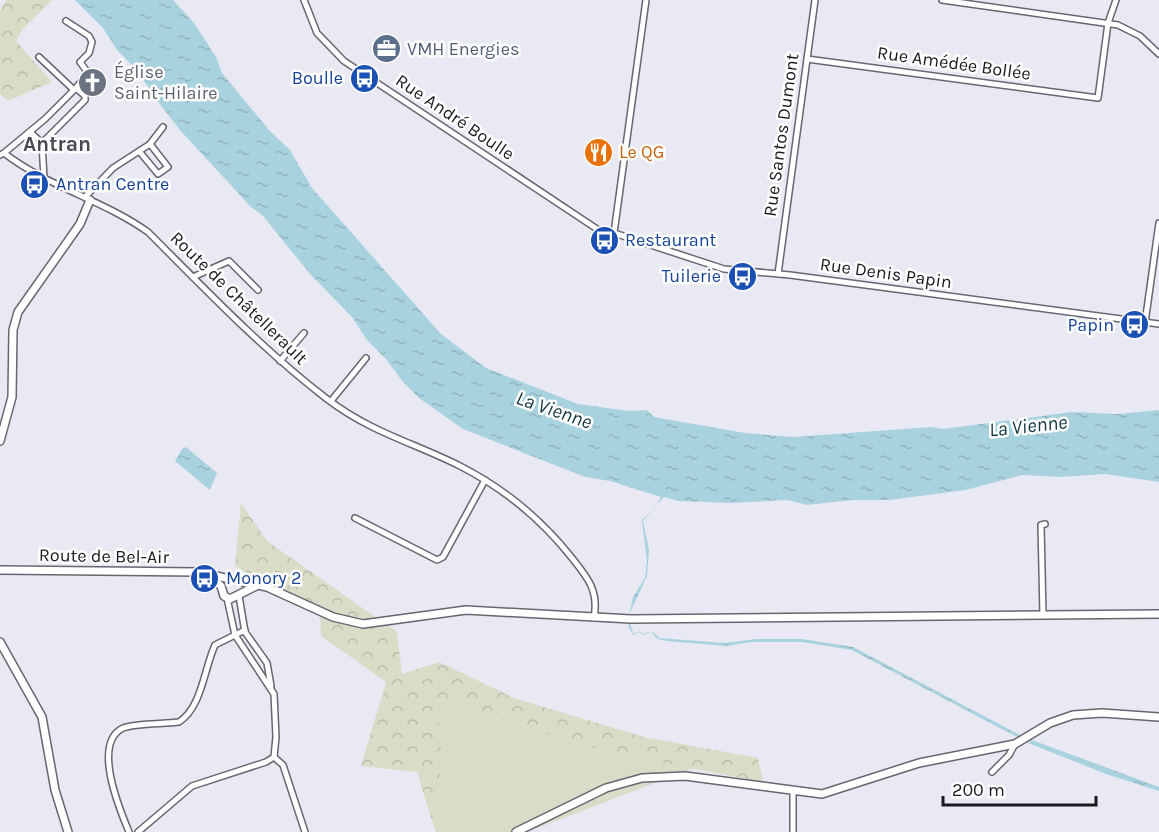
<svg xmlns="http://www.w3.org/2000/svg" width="1159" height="832" viewBox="0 0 1159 832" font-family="Karla,sans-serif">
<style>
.grass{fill:#d9dcc7}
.forest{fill:url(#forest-crowns)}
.water{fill:url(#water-ripples)}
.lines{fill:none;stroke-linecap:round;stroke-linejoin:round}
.minor-casing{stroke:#676670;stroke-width:8}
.tertiary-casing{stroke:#676670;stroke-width:10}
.minor{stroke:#fff;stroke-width:5}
.tertiary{stroke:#fff;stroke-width:7}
.labels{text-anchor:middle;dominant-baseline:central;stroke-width:5;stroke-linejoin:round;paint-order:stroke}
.service-label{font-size:18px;fill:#4e5e75;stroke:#fff;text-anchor:start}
.street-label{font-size:18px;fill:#1a1a1e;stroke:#fff}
.worship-label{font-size:18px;fill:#5b616d;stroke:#fff;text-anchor:start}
.transit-label{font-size:18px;fill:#164399;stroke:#fff;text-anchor:end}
.food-label{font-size:18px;fill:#c56008;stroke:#fff;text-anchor:start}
.water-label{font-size:20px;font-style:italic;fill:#103641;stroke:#fff}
.quarter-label{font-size:21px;font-weight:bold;fill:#4b4a53;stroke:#fff}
</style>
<defs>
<pattern id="forest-crowns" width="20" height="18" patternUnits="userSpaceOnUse" patternTransform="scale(1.5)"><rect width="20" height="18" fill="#d9dcc7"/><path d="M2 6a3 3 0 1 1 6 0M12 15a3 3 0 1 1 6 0" fill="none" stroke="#babcaa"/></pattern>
<pattern id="water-ripples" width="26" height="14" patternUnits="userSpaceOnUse" patternTransform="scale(1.5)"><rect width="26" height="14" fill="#a9d2df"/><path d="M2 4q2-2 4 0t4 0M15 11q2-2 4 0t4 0" fill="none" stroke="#91b4bf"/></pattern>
</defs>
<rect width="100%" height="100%" fill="#e9e9f4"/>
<path class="grass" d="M435 699 610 753 694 768 527 832H436L434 827 442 757Z"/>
<g class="forest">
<path d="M6 0H52L22 30 16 41 52 82 8 101 0 94V11Z"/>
<path d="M241 503 267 541 397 632 402 674 439 662 514 698 644 737 758 758 763 782 610 753 436 699 442 757 434 827 417 772 361 766 386 682 321 636 320 615 235 566Z"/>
</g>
<g class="water">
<path d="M75 0H173L194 23 216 57 222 73 269 130 290 150 312 188 441 334 486 368 578 404 629 411 647 410 654 417 745 433 793 437 931 427 943 429 1072 412 1118 414 1159 410V482L1105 474 1060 477 1022 475 966 490 889 500H852L807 505 787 500 731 503 678 501 664 497 643 521 649 550 647 576 629 615 633 597 645 578 647 562 642 520 656 507 661 497 610 481 585 477 463 429 419 398 403 382 386 359 367 340 352 317 310 274 263 216 250 206 179 129 156 99H152L149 88 131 64 117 50 103 28Z"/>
<path d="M186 447 217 473 210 490 175 461 182 449Z"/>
<path d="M630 623 633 634 640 631 644 634C651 630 655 632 659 638L725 643 756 639H802L853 647 1022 736 1019 738 852 650 802 642H752L725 646 667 641 658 639 651 632 644 635 640 632 633 635 628 626Z"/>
<path d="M1032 740 1159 787V791L1106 774 1028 743Z"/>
</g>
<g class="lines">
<defs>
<g id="minor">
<path d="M304 0 317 33 344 61 600 231 614 233 724 269 790 275 1159 324"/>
<path d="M942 0 1118 25 1140 36 1159 54"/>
<path d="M66 21 89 36 92 42 89 53 80 62 88 73 76 88"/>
<path d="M39 57 74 90"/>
<path d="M807 59 1098 98 1108 23 1116 0"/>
<path d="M30 132 42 143"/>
<path d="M150 144 163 127"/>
<path d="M4 153 45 119 76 88 85 96V100L42 143 44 178"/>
<path d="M0 155 4 153C48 187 103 200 148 232 206 290 262 349 327 399 372 433 412 442 460 466 503 488 542 520 572 558 588 578 599 591 594 618"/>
<path d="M85 197 113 168 150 144 168 167 158 174 139 151"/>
<path d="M614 233 646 0"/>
<path d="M778 274 815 0"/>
<path d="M193 277 229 261 258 290"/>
<path d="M1145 323 1159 223"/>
<path d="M280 361 304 333"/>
<path d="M331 401 366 358"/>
<path d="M355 518 437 560 443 557 485 480"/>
<path d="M239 596 245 632 267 663 271 686"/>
<path d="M1043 615 1041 525 1045 524"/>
<path d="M274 757 283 765 305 832"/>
<path d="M992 772 1009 755 1015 744"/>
<path d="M129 832C119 808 92 743 123 728 135 723 164 724 179 722 202 707 204 669 215 645L245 630"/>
<path d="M138 832 192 786 266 762 274 757 276 737 274 694 235 635 227 598"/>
<path d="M793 832V792"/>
</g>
<g id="tertiary">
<path d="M0 441 12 397 13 330 18 312 80 224 90 200"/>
<path d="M0 570 198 572 267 587 333 617 363 624 466 610 631 619 1159 614"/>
<path d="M209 575 221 586 224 596 230 599 256 586"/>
<path d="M0 642 42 717 55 790 68 832"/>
<path d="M516 832 606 788 642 778 685 776 822 794 919 763 1015 744 1050 723 1073 715 1102 713 1159 717"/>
</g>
</defs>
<use href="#minor" class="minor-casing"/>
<use href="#tertiary" class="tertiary-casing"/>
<use href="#minor" class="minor"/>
<use href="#tertiary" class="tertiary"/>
</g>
<defs>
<symbol id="office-disc" viewBox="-11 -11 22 22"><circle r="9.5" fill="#5c6f8a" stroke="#fff"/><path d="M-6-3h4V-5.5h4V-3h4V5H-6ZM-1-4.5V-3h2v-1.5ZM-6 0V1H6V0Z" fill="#fff"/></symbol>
<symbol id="bus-disc" viewBox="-11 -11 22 22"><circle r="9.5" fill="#1a4fb4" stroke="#fff"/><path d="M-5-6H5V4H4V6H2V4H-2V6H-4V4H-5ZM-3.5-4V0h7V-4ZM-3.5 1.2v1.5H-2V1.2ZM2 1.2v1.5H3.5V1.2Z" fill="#fff"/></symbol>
<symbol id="church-disc" viewBox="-11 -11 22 22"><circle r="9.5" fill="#6b7280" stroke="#fff"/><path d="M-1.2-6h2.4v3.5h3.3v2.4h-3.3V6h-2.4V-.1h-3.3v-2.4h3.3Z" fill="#fff"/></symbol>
<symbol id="restaurant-disc" viewBox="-11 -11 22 22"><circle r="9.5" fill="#e8710a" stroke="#fff"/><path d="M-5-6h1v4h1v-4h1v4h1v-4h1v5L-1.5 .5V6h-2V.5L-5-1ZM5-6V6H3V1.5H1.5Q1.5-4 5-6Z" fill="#fff"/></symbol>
</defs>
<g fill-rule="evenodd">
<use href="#office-disc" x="370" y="32" width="33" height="33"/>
<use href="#bus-disc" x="348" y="62" width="33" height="33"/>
<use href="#church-disc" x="76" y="66" width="33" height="33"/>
<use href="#restaurant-disc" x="582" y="136" width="33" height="33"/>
<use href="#bus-disc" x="18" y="168" width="33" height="33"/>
<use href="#bus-disc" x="588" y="224" width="33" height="33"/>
<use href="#bus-disc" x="726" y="260" width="33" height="33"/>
<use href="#bus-disc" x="1118" y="308" width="33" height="33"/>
<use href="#bus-disc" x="188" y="562" width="33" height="33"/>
</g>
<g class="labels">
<g class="service-label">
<text x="407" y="49">VMH Energies</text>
</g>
<g class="street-label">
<text transform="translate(954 63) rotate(8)">Rue Amédée Bollée</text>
<text transform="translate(455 117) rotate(34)">Rue André Boulle</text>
<text transform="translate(781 135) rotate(-82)">Rue Santos Dumont</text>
<text transform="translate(886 273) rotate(8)">Rue Denis Papin</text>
<text transform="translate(239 298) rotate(44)">Route de Châtellerault</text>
<text transform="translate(104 556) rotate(1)">Route de Bel-Air</text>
</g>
<g class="worship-label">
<text x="114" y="72">Église<tspan x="114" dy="21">Saint-Hilaire</tspan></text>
</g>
<g class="transit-label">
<text x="343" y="78">Boulle</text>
<text x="56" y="184" text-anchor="start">Antran Centre</text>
<text x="625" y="240" text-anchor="start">Restaurant</text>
<text x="721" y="276">Tuilerie</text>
<text x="1114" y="325">Papin</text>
<text x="226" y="578" text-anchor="start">Monory 2</text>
</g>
<g class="food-label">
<text x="619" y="152">Le QG</text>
</g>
<g class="water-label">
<text transform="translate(554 410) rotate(19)">La Vienne</text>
<text transform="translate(1028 426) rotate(-6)">La Vienne</text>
</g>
<g class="quarter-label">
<text x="57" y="144">Antran</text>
</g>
</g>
<path d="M943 796v9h153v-9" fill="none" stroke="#1a1a1e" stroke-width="3"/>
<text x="952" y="796" font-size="18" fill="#1a1a1e" stroke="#ffffff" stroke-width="4.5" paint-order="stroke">200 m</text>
</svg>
